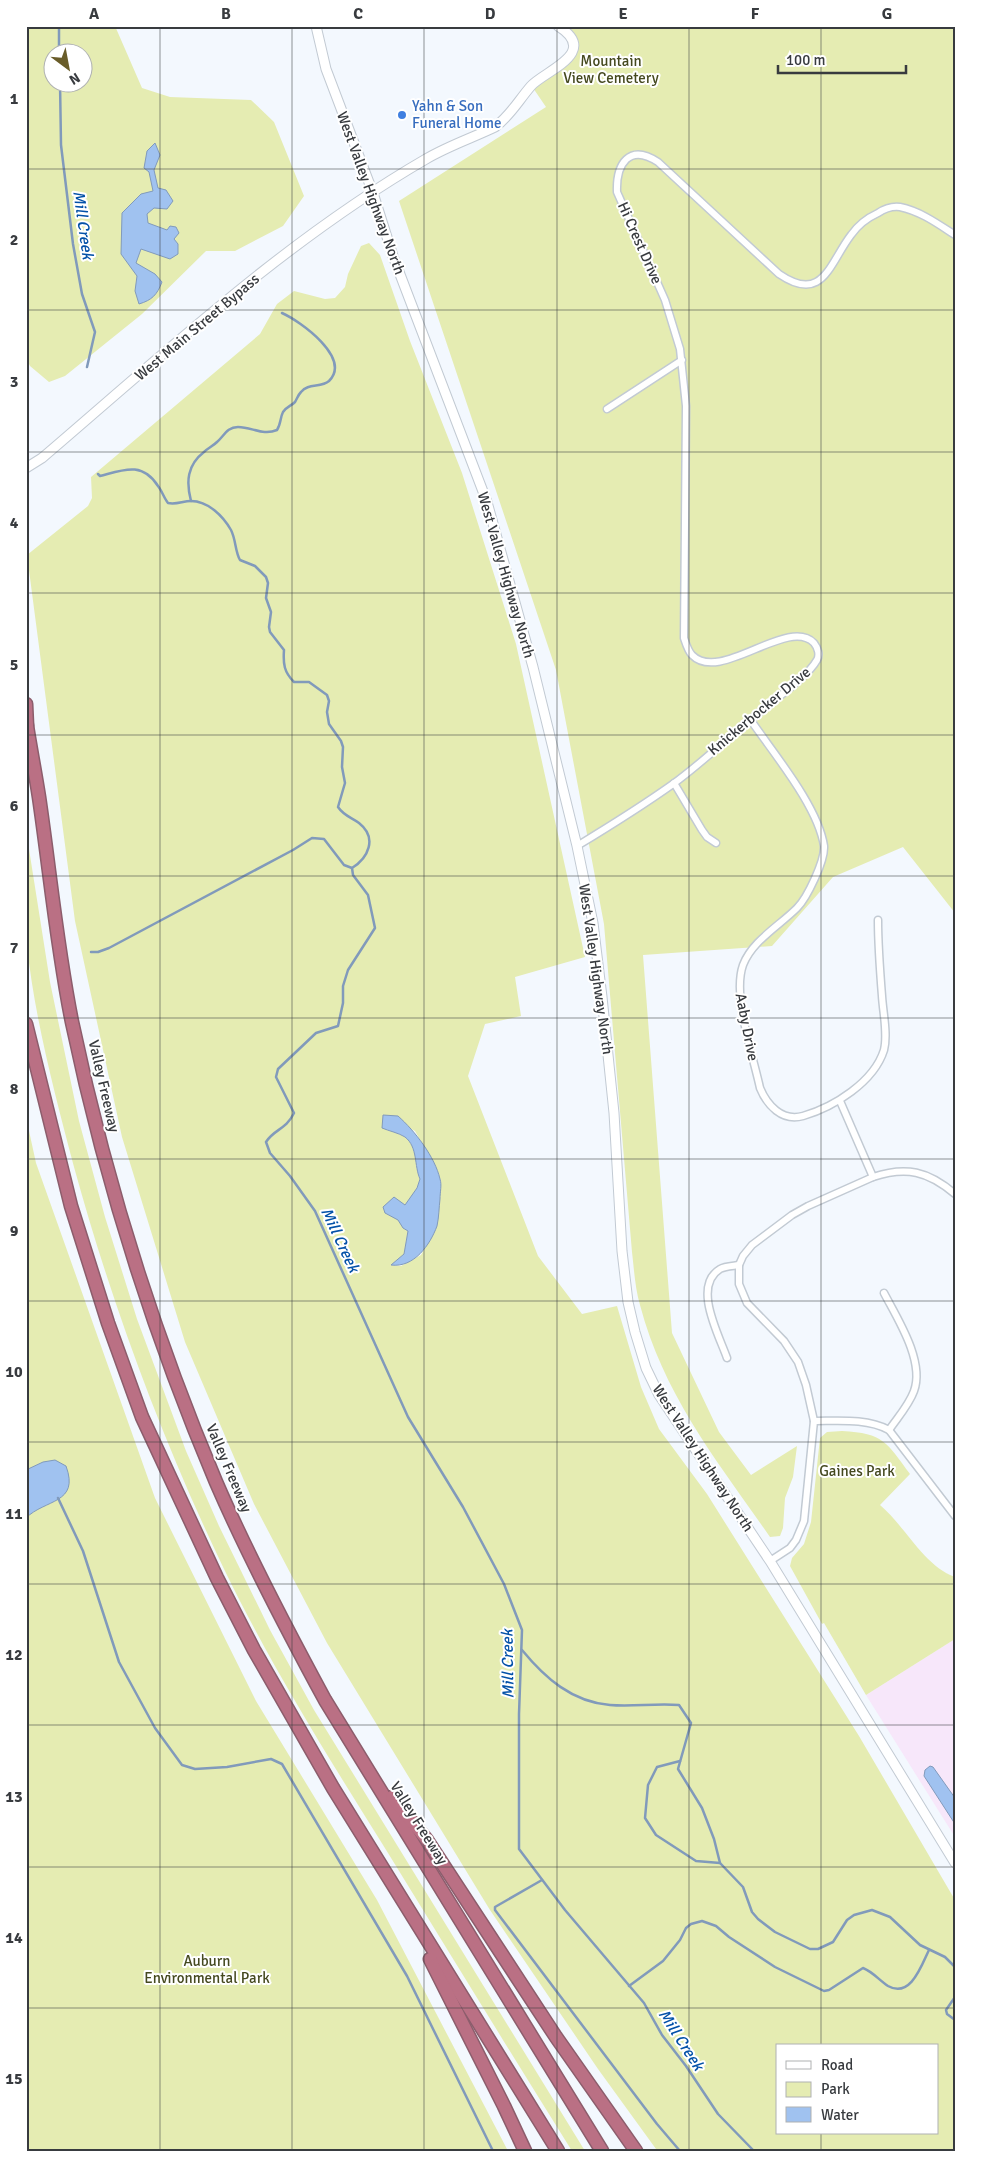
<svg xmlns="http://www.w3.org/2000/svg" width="981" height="2177" viewBox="0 0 981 2177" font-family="Signika,sans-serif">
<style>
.industrial{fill:#f7e7fa}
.green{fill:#e5ecb2;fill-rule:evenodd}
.water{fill:#a0c2f0;stroke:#819abb}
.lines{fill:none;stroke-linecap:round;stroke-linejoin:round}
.stream{stroke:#819abb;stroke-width:2.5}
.street-casing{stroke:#c2cad3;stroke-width:9}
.secondary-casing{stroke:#c2cad3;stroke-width:11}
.highway-casing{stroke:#8c5d6c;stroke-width:15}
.street{stroke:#fff;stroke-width:6}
.secondary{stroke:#fff;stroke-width:9}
.highway{stroke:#ba7084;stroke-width:12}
.grid{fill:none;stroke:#383b3f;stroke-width:1;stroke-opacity:0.55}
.shop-dot{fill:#3f7fe0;stroke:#fff;stroke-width:2}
.labels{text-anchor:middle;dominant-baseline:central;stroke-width:4;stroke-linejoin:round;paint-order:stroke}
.park-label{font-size:15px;fill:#45491f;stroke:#fff}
.shop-label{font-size:15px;fill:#366cbe;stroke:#fff;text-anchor:start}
.street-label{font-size:15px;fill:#383b3f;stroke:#fff}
.water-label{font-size:16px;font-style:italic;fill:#0351a8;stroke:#fff}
.neatline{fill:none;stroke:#383b3f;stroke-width:2}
.grid-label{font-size:16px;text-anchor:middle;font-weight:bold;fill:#383b3f}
</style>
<rect width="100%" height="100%" fill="#f3f8fe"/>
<path class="industrial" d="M955 1639V1837L866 1695Z"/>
<g class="green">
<path d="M26 26H115L142 88 170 97 251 100 274 122 304 196 283 226 235 251H206L142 314 65 376 49 382 30 366 26 358ZM52 52H82V82H52Z"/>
<path d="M558 26H955V913L903 847 833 877 772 946 643 955 672 1333 719 1432 751 1475 797 1446 793 1477 785 1498 783 1528 780 1536 770 1537C718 1462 664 1396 640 1305 635 1288 634 1269 632 1252L604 924 556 670 399 201 546 107 531 85 569 58 572 43Z"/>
<path d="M369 243 380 255 410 341 462 473 516 644 585 957 515 977 521 1016 485 1024 468 1076 538 1256 582 1314 617 1306 641 1387 659 1429 707 1494 859 1736 955 1900V2151H658L656 2149 598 2069 490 1910 327 1643 254 1504 185 1342 122 1137 75 921 27 555 88 506 92 498 91 477 260 334 277 304 294 291 325 299 335 298 345 287 348 274 361 246ZM384 1115 415 1131 438 1172 441 1182 437 1224 433 1234 421 1255 401 1266 392 1265 404 1254 408 1231 403 1228 399 1220C405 1205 416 1194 420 1179 414 1166 418 1147 405 1137 399 1133 390 1131 383 1128ZM777 2046H937V2133H777Z"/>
<path d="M26 830 50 982 79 1121 105 1217 137 1319 186 1451 219 1526 270 1630 314 1710 585 2151H572C510 2052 449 1952 388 1853 330 1760 272 1668 224 1569 162 1440 112 1305 74 1167 55 1095 35 1020 27 946 23 909 26 867 26 830Z"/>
<path d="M26 1117 36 1163 155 1498 256 1701 377 1900 508 2151H26Z"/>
<path d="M842 1431C884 1433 887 1443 910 1474L880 1505C905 1526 924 1566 955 1577V1639L866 1695 824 1623 822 1624 790 1566 792 1558 804 1544 811 1522 820 1438 827 1432Z"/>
</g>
<g class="water">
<path d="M155 143 160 155 154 170 158 188 166 190 173 201 167 209 154 208 147 214 148 223 167 230 170 226 176 227 179 233 174 239 178 244V254L170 259 141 249 136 263 155 274 162 282C157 295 152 300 139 304L135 291 137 276 121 254 122 213 141 194 153 191 149 172 144 168 147 151Z"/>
<path d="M383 1115 398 1116C415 1131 435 1157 440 1179 442 1185 440 1192 440 1199 439 1207 439 1217 437 1226 430 1245 414 1268 391 1265L404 1254 408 1231 403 1228 398 1220 385 1213 383 1207 394 1197 405 1205 417 1188 420 1179C414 1166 418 1147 405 1137 399 1133 389 1131 382 1128Z"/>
<path d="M55 1460 66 1466C80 1504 45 1499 26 1518V1470L43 1462Z"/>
<path d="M930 1766 933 1767 955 1798V1824L924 1776 925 1770Z"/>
</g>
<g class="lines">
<g class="stream">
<path d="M59 26V52"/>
<path d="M60 82 61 145 73 244 82 294 95 332 87 367"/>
<path d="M98 474 100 476C123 470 142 461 158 486 162 491 164 498 168 503 176 505 183 501 191 501 208 501 223 516 231 530 236 540 235 551 240 560L255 566 266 577 268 583 266 598 271 612 269 627 270 632 284 650C283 664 284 672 294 682H309L327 695 329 701 327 712 329 724 341 741 343 747 342 767 345 783 338 807C344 816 351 817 359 823 378 838 368 858 352 868L353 875 368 895 375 928 348 970 343 986V1003L338 1026 316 1033 278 1069 276 1077 294 1113C286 1130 274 1129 266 1142L270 1153 290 1176 315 1211 408 1417 463 1507 504 1584 522 1630 519 1714V1849L565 1910 644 2003 662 2035 686 2066 718 2114 754 2151"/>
<path d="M191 501C186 482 187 465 204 452 208 448 213 446 217 442 224 436 227 427 238 427 252 427 263 436 277 430 281 424 280 418 283 412 286 407 291 406 295 402 297 399 298 395 301 392 308 383 321 388 329 381 352 358 300 321 282 313"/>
<path d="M91 952H98L109 948 293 850 312 838 324 839 344 865 352 868"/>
<path d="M58 1498 83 1551 119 1662 155 1728 182 1765 195 1769 227 1767 271 1759 282 1764 407 1976 493 2151"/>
<path d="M522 1650C545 1678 572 1702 610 1705 633 1707 655 1703 679 1705L691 1723 678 1769 702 1808 714 1839 720 1863 743 1887 752 1912 758 1919 775 1932 810 1949H818L833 1942 847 1920 854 1915 872 1910 890 1917 920 1945 945 1957 955 1967"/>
<path d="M680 1761 657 1767 648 1785 645 1818 656 1835 696 1861 720 1863"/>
<path d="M542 1880 495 1907V1910L657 2124 680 2151"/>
<path d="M629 1986 663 1961 680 1940 686 1928 691 1924 702 1921 716 1926 729 1937 775 1967 824 1991 829 1990 863 1968C873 1972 879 1980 888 1986 911 1999 922 1964 929 1950"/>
<path d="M955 1997 946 2010 947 2014 955 2020"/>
</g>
<defs>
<g id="street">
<path d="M607 409 682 360"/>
<path d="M750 719C773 753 818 806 824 846 825 861 807 898 797 908 779 926 752 941 743 965 732 996 753 1055 760 1088 767 1105 782 1122 803 1116 834 1107 874 1082 884 1050 888 1034 883 1013 882 996 880 971 878 945 878 920"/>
<path d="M674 783 702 830 707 837 716 843"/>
<path d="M577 846C610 826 642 806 673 784 702 763 727 738 755 716 771 702 807 678 817 660 820 655 818 648 814 643 788 616 720 684 692 655 688 651 686 644 684 638L686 406 680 349 665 300 617 192C616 164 629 143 658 162L779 274C823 304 829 264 851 235 858 225 867 218 878 213 884 209 892 206 900 207 920 211 938 224 955 235"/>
<path d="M840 1101 873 1177C906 1166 928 1171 955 1194"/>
<path d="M873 1177 808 1206 792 1215 752 1245 743 1256 739 1265V1284L747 1303 784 1341 798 1362 806 1385 814 1421C838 1421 867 1418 889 1430L955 1516"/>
<path d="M884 1293C897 1318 925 1361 914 1391 909 1405 898 1417 889 1430"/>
<path d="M727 1358C719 1335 692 1286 720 1269 725 1266 733 1266 739 1265"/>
<path d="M770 1561 790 1548 796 1540 804 1521 814 1421"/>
</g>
<g id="secondary">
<path d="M316 26 326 69 373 193 393 256 487 502 533 667 577 846 593 923 602 997 614 1113 622 1251 628 1302 635 1332 646 1368 659 1395 770 1561 955 1863"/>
<path d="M26 468 42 458C165 353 286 240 426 159 448 146 472 138 495 127 511 115 518 101 531 86 544 71 601 53 558 26"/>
</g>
<g id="highway">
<path d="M26 704 27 726"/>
<path d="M26 720C30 746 35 771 39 797 50 872 57 948 72 1022 105 1180 153 1333 216 1482 248 1556 286 1628 325 1700L602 2151"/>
<path d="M26 1024 71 1206 108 1323 142 1417 217 1578 254 1650 333 1788 558 2151"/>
<path d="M392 1797 427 1840 556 2037 636 2151"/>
<path d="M430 1959 504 2106 525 2151"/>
</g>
</defs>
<use href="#street" class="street-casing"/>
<use href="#secondary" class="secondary-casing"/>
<use href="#highway" class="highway-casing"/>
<use href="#street" class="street"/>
<use href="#secondary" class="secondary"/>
<use href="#highway" class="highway"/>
</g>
<path class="grid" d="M160 26V2151M292 26V2151M424 26V2151M557 26V2151M689 26V2151M821 26V2046M26 169H955M26 310H955M26 452H955M26 593H955M26 735H955M26 876H955M26 1018H955M26 1159H955M26 1301H955M26 1442H955M26 1584H955M26 1725H955M26 1867H955M26 2008H955M821 2133V2151"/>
<circle class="shop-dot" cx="402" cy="115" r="5"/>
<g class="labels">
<g class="park-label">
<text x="611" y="61">Mountain<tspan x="611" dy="17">View Cemetery</tspan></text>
<text x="857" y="1471">Gaines Park</text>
<text x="207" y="1961">Auburn<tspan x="207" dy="17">Environmental Park</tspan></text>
</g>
<g class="shop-label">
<text x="412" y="106">Yahn &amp; Son<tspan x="412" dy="17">Funeral Home</tspan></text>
</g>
<g class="street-label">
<text transform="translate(371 193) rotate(70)">West Valley Highway North</text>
<text transform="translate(640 243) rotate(66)">Hi Crest Drive</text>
<text transform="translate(197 327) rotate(-40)">West Main Street Bypass</text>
<text transform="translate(506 575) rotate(74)">West Valley Highway North</text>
<text transform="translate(759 711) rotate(-40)">Knickerbocker Drive</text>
<text transform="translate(596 969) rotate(82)">West Valley Highway North</text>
<text transform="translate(747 1027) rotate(79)">Aaby Drive</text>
<text transform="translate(104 1086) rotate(77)">Valley Freeway</text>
<text transform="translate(703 1458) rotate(57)">West Valley Highway North</text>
<text transform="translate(229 1468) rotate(67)">Valley Freeway</text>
<text transform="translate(419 1823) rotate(58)">Valley Freeway</text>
</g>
<g class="water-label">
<text transform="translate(83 225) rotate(82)">Mill Creek</text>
<text transform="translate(340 1240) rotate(65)">Mill Creek</text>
<text transform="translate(508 1664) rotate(-91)">Mill Creek</text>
<text transform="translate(681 2040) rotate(57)">Mill Creek</text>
</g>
</g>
<rect width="981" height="2177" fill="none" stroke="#ffffff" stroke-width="55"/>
<rect x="776" y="2044" width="162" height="90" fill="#ffffff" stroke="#afb1b2"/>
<rect x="786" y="2061" width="25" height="8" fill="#ffffff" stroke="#afb1b2"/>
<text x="821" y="2070" font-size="15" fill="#383b3f">Road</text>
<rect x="786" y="2082" width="25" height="15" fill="#e5ecb2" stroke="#afb1b2"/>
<text x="821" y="2094" font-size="15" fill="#383b3f">Park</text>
<rect x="786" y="2107" width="25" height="15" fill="#a0c2f0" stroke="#afb1b2"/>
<text x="821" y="2120" font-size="15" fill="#383b3f">Water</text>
<g transform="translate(68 68) rotate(148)"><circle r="24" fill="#ffffff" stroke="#afb1b2"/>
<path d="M0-4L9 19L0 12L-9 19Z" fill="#695c29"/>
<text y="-8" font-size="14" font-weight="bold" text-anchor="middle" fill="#383b3f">N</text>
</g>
<path d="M778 65v8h128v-8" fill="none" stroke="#383b3f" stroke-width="2.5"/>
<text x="786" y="65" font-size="15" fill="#383b3f" stroke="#ffffff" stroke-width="4" paint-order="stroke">100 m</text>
<rect x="28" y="28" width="926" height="2122" class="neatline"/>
<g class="grid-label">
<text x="94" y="19">A</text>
<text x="226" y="19">B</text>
<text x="358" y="19">C</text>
<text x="490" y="19">D</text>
<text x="623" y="19">E</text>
<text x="755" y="19">F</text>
<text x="887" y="19">G</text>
<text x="14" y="104">1</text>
<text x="14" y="245">2</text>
<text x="14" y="387">3</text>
<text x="14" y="528">4</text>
<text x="14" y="670">5</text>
<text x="14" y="811">6</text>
<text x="14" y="953">7</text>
<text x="14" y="1094">8</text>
<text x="14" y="1236">9</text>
<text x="14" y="1377">10</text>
<text x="14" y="1519">11</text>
<text x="14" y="1660">12</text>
<text x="14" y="1802">13</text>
<text x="14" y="1943">14</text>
<text x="14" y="2084">15</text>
</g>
</svg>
